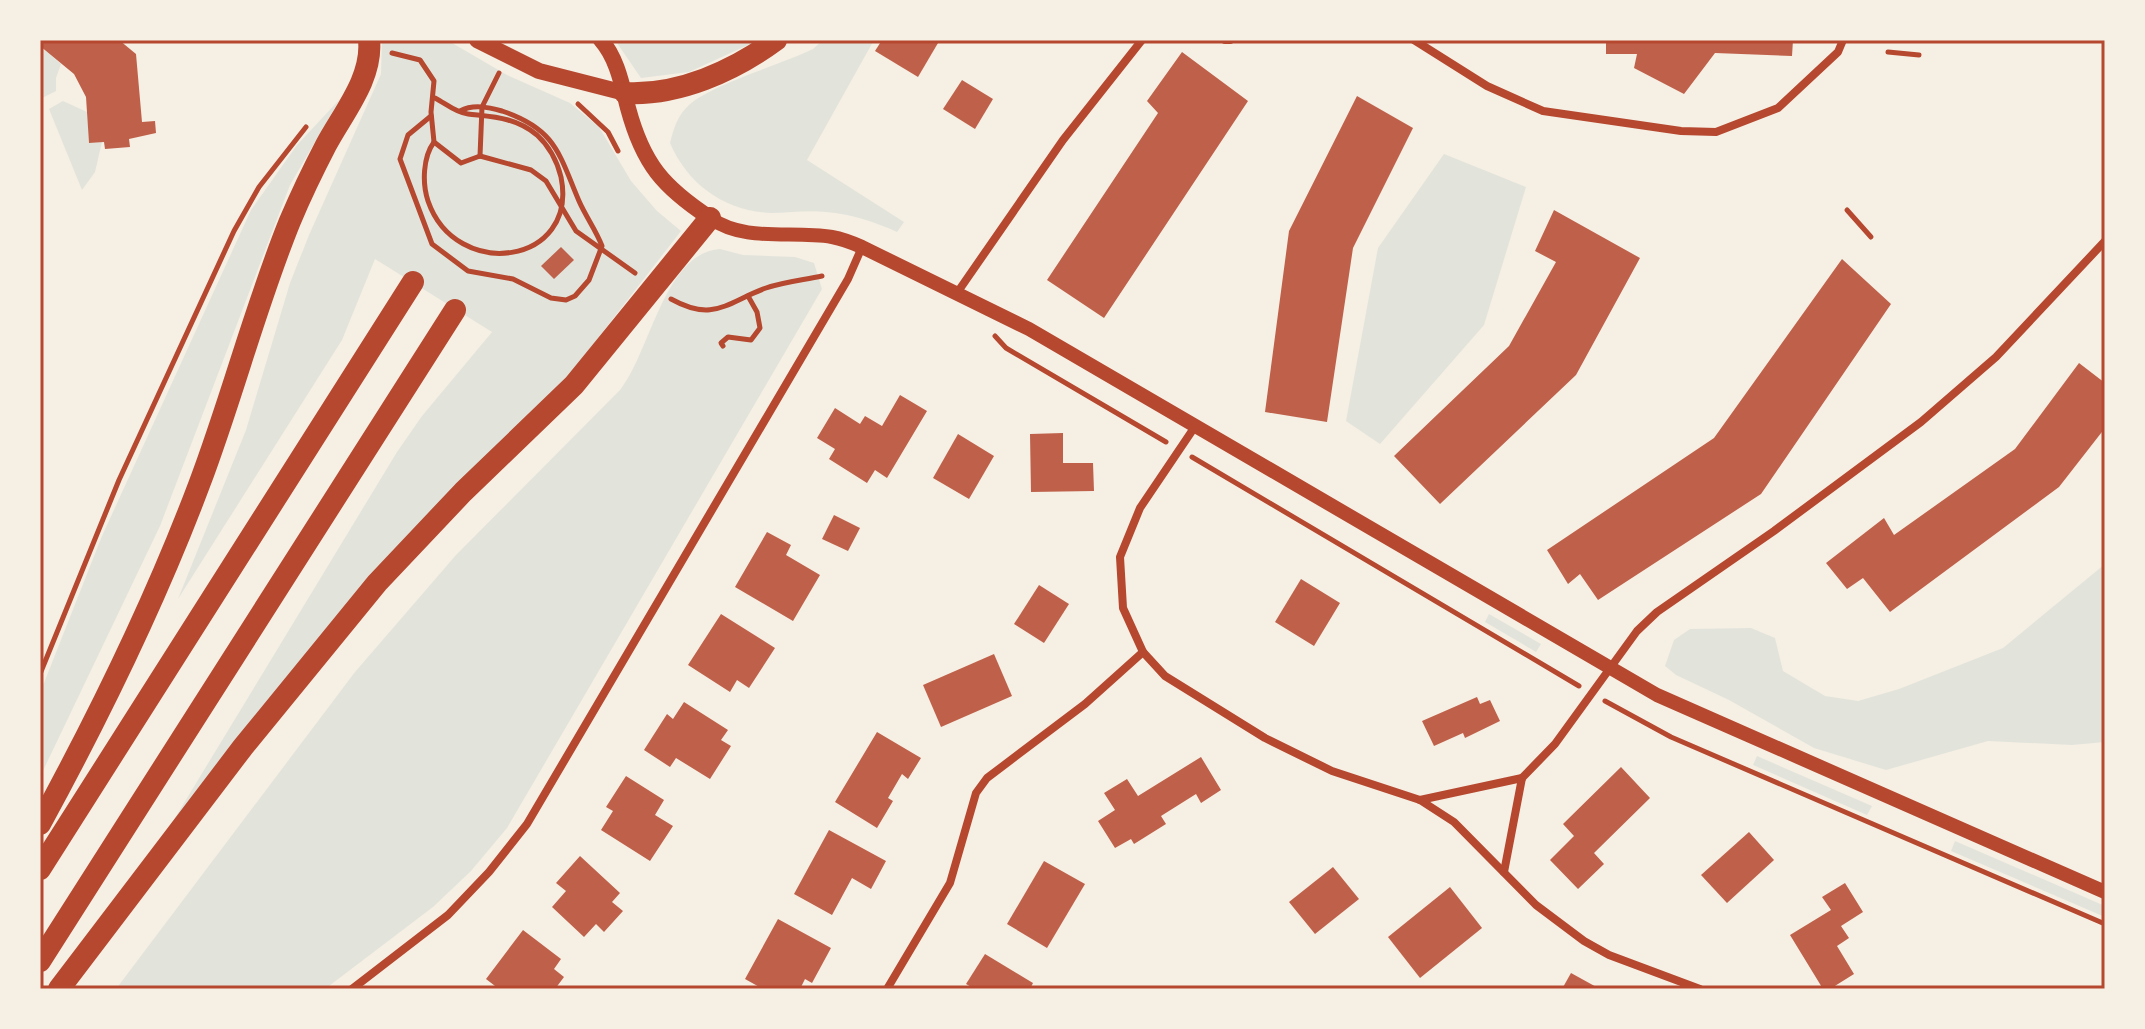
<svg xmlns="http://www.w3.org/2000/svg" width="2145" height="1029" viewBox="0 0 2145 1029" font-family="Commissioner,sans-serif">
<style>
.green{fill:#e2e4dc}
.building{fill:#bf614a}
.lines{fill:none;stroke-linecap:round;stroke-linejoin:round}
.path{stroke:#b5482f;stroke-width:5}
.minor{stroke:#b5482f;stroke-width:8}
.tertiary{stroke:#b5482f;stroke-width:14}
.secondary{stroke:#b5482f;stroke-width:16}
.trunk{stroke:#b5482f;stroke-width:22}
.neatline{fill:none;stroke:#b5482f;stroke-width:3}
</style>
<rect width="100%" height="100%" fill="#f6efe4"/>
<g class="green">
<path d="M382 40H447L507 75 570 103 599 127 631 181 657 211 681 231 567 378 164 836 397 452 422 416 492 332 375 259 342 340 178 599 246 430 290 283 309 235 381 74Z"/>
<path d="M615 40H759L689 72 641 78Z"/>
<path d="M823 40H874L807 160 904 222 897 232C875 222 851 214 826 212 808 210 789 213 771 213 725 211 688 185 670 143 674 128 677 116 689 105 711 85 782 64 813 49Z"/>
<path d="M40 46 61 64 56 78V91L42 98Z"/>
<path d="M340 99 290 185 160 526 40 777V693L102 536 251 210 297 145Z"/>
<path d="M63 101 87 112 89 143 102 142 95 172 82 190 49 109Z"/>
<path d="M1444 154 1526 187 1484 325 1380 444 1346 421 1378 248Z"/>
<path d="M720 249 743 255 795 257 814 263 822 289 507 828 471 871 433 907 325 989H116L355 672 456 555 620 390C651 351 664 253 720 249Z"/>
<path d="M2105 564V742L2072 745 1988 741 1886 770 1814 748 1729 700 1676 675 1665 666 1674 640 1690 629 1751 628 1775 638 1783 671 1825 696 1858 701 1899 689 2003 648Z"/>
<path d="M1489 614 1541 644 1536 652 1485 622Z"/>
<path d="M1757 756 1872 806 1867 815 1753 765Z"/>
<path d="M1955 841 2105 906V917L1951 851Z"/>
</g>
<g class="building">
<path d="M41 40H119L136 54 142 122 155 121 156 133 129 139 130 147 105 149 104 142 89 143 86 97 74 74 40 46Z"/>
<path d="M882 40H932L938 43 918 77 875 51Z"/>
<path d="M1606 40H1793L1792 56 1715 53 1684 94 1634 68 1637 54H1606Z"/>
<path d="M1182 52 1248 101 1104 318 1047 280 1158 113 1147 101Z"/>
<path d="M962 80 993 99 975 129 943 109Z"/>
<path d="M1357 96 1413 128 1353 248 1327 422 1265 412 1289 231Z"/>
<path d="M1554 210 1640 258 1576 375 1440 504 1394 456 1509 346 1556 262 1535 251Z"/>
<path d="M561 247 574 260 554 279 541 266Z"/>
<path d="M1842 259 1891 304 1761 494 1598 600 1580 574 1568 584 1547 550 1714 438Z"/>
<path d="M2079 363 2105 383V428L2059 487 1890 612 1863 578 1847 589 1826 563 1884 518 1894 535 2015 449Z"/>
<path d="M900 395 927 411 887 478 875 470 867 483 829 459 835 449 817 438 835 408 860 424 865 416 882 426Z"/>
<path d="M1063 433V463H1093L1094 491 1031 492 1030 434Z"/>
<path d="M958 434 994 456 969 499 933 478Z"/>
<path d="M834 515 860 528 848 551 822 539Z"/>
<path d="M767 532 791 545 786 555 820 575 793 621 735 587Z"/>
<path d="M1301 579 1340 603 1314 646 1275 622Z"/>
<path d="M1039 585 1069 604 1044 643 1014 624Z"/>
<path d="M721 614 775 648 749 688 737 680 730 692 688 665Z"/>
<path d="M994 654 1012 696 941 727 923 685Z"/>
<path d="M1477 697 1480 704 1490 700 1500 721 1465 738 1463 733 1434 746 1422 721Z"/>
<path d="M684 702 728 730 721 740 731 746 710 779 676 758 670 767 644 750 667 714 673 719Z"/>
<path d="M877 732 921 758 908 779 902 774 888 798 893 801 877 828 835 802Z"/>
<path d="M1201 757 1221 790 1201 803 1196 794 1161 816 1166 824 1134 844 1131 839 1115 848 1098 821 1115 810 1104 793 1127 779 1138 796Z"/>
<path d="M1621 767 1650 798 1594 853 1604 864 1578 889 1550 860 1574 836 1563 824Z"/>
<path d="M626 776 664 800 655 815 673 826 650 861 601 830 613 811 606 807Z"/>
<path d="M829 830 886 861 871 889 852 878 832 915 794 894Z"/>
<path d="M1749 832 1774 860 1727 903 1701 875Z"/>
<path d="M580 856 620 893 612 902 623 911 604 932 596 924 584 937 552 907 566 891 556 883Z"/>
<path d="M1044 861 1085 884 1047 948 1007 924Z"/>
<path d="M1333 867 1359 899 1315 934 1289 902Z"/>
<path d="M1845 883 1863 912 1841 926 1849 938 1837 946 1854 974 1830 989H1823L1790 935 1831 910 1822 897Z"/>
<path d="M1450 887 1482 928 1420 978 1388 937Z"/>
<path d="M778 919 831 948 812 983 805 979 800 989H763L745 979Z"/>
<path d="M523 930 561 959 554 969 564 977 555 989H499L486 979Z"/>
<path d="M985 954 1033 983 1030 989H975L966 984Z"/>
<path d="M1571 973 1600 989H1562Z"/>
</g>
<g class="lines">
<g class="path">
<path d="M1888 52 1919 55"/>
<path d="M392 53 420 60 434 81 431 112 434 142 461 163 480 156"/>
<path d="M578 104 608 132 618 151"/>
<path d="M431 116 408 135 400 159 432 244 468 271 513 279 551 298 566 300 575 296 589 280 602 246C596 230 586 217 579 201 559 154 556 129 502 111 488 107 473 104 460 111"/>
<path d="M434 142C423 157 422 183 428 201 456 282 579 265 561 177 557 161 549 146 537 135 515 117 493 117 468 114 456 113 445 103 435 98"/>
<path d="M480 156 531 170 546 181 576 231 635 273"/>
<path d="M480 156 482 107 499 73"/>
<path d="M1847 210 1871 237"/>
<path d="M671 299C714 323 727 302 766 288 783 282 803 280 822 276"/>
<path d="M995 336 1006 348 1166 442"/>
<path d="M723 346 721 343 728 337 751 340 760 328 757 312 748 296"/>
<path d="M1192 457 1579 686"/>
<path d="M40 674 119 480 234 231 259 187 306 127"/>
<path d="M1605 701 1671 737 2105 924"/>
</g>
<g class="minor">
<path d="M1225 40H1230"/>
<path d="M1414 40 1487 86 1543 111 1681 131 1716 132 1778 108 1838 52 1843 40"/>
<path d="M957 293 1063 140 1142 40"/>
<path d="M1196 425 1140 508 1120 557 1123 608 1143 652 1165 676 1265 738 1332 771 1420 800 1454 822 1536 905 1584 941 1609 955 1700 989"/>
<path d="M1420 800 1522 778"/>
<path d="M1504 872 1522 778 1555 744 1637 631 1657 612 1774 531 1921 422 1996 357 2105 241"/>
<path d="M352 989 448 915 489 872 527 824 848 279 862 247"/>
<path d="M887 989 950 883 976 793 987 778 1085 704 1143 652"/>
</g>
<path class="tertiary" d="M710 218C746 243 791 230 832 237 843 239 853 243 862 247L1029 329 1657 695 2105 892"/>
<g class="secondary">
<path d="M477 40 539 71 625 93"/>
<path d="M601 40C617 58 622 85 628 108 643 164 663 187 710 218"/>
</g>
<g class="trunk">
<path d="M625 93C678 96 734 71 776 40"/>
<path d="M40 824C100 714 155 602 199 485 232 398 255 307 290 221 301 195 313 170 326 145 343 113 373 78 369 40"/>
<path d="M40 869 413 282"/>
<path d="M40 961 455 310"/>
<path d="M59 989 243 747 377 583 463 492 574 385 710 218"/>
</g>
</g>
<rect width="2145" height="1029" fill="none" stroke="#f6efe4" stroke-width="84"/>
<rect x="42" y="42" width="2061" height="945" class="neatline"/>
</svg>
